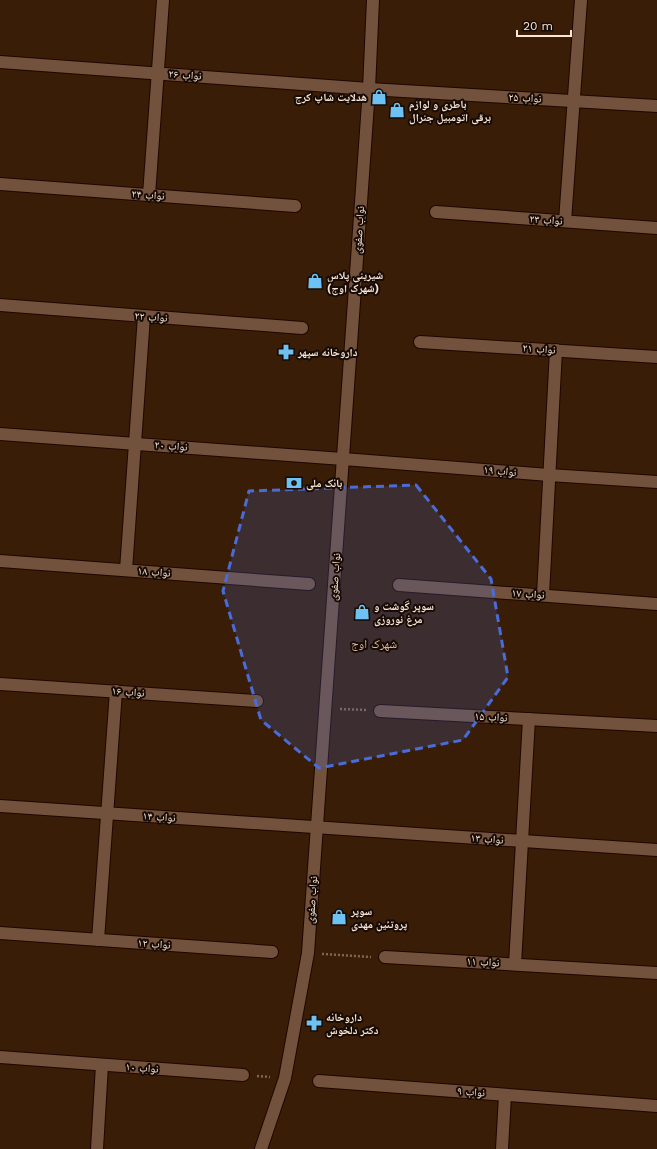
<svg xmlns="http://www.w3.org/2000/svg" width="657" height="1149" viewBox="0 0 657 1149" font-family="'Work Sans','Noto Naskh Arabic',sans-serif">
<style>
.lines{fill:none;stroke-linecap:round;stroke-linejoin:round}
.minor-casing{stroke:#1f0600;stroke-width:14}
.path{stroke:#806855;stroke-width:2.5;stroke-dasharray:2 2;stroke-linecap:butt}
.minor{stroke:#72523c;stroke-width:12}
.marked{fill:#496cd8;fill-opacity:0.2;stroke:#496cd8;stroke-width:3;stroke-dasharray:8 5;stroke-linejoin:round}
.labels{text-anchor:middle;dominant-baseline:central;stroke-width:4;stroke-linejoin:round;paint-order:stroke}
.street-label{font-size:11px;fill:#f9e6d9;stroke:#170b04}
.poi-label{font-size:11px;font-weight:bold;fill:#f9e6d9;stroke:#170b04;text-anchor:start}
.neighbourhood-label{font-size:12px;fill:#dab69d;stroke:#170b04}
</style>
<rect width="100%" height="100%" fill="#391d07"/>
<g class="lines">
<defs>
<g id="minor">
<path d="M0 62 369 89 657 106"/>
<path d="M0 184 295 206"/>
<path d="M149 195 163 0"/>
<path d="M436 212 657 228"/>
<path d="M565 221 581 0"/>
<path d="M0 305 302 328"/>
<path d="M420 342 657 357"/>
<path d="M0 434 343 459 549 475 657 482"/>
<path d="M0 561 309 584"/>
<path d="M126 570 144 316"/>
<path d="M399 585 657 604"/>
<path d="M543 595 556 350"/>
<path d="M0 684 257 701"/>
<path d="M380 711 657 726"/>
<path d="M0 806 657 850"/>
<path d="M0 933 272 952"/>
<path d="M98 940 116 691"/>
<path d="M385 957 657 973"/>
<path d="M515 964 529 719"/>
<path d="M0 1057 243 1075"/>
<path d="M319 1081 657 1106"/>
<path d="M97 1149 102 1065"/>
<path d="M261 1149 285 1078 308 953 369 89 373 0"/>
<path d="M502 1149 505 1095"/>
</g>
</defs>
<use href="#minor" class="minor-casing"/>
<g class="path">
<path d="M340 709 367 710"/>
<path d="M322 954 371 957"/>
<path d="M257 1076 270 1077"/>
</g>
<use href="#minor" class="minor"/>
</g>
<path class="marked" d="M416 485 491 579 508 677 463 740 319 768 261 720 223 591 249 491Z"/>
<defs>
<symbol id="shop-bare" viewBox="-9 -9 18 18"><path d="M-5-2.5h2.3a2.7 3.5 0 0 1 5.4 0H5L5.5 6h-11ZM-1.5-2.5h3a1.5 2.3 0 0 0-3 0Z" fill="#6ec2f3" stroke="#170b04" stroke-width="2.5" paint-order="stroke"/></symbol>
<symbol id="pharmacy-bare" viewBox="-9 -9 18 18"><path d="M-2-6h4v4h4v4h-4v4h-4v-4h-4v-4h4Z" fill="#6ec2f3" stroke="#170b04" stroke-width="2.5" paint-order="stroke"/></symbol>
<symbol id="bank-bare" viewBox="-9 -9 18 18"><path d="M-6-4H6V4H-6ZM0-2.3a2.3 2.3 0 1 0 0 4.6a2.3 2.3 0 1 0 0-4.6Z" fill="#6ec2f3" stroke="#170b04" stroke-width="2.5" paint-order="stroke"/></symbol>
</defs>
<g fill-rule="evenodd">
<use href="#shop-bare" x="368" y="86" width="22" height="22"/>
<use href="#shop-bare" x="386" y="99" width="22" height="22"/>
<use href="#shop-bare" x="304" y="270" width="22" height="22"/>
<use href="#pharmacy-bare" x="275" y="341" width="22" height="22"/>
<use href="#bank-bare" x="283" y="472" width="22" height="22"/>
<use href="#shop-bare" x="351" y="601" width="22" height="22"/>
<use href="#shop-bare" x="328" y="906" width="22" height="22"/>
<use href="#pharmacy-bare" x="303" y="1012" width="22" height="22"/>
</g>
<g class="labels">
<g class="street-label">
<text transform="translate(185 75) rotate(4)">نواب ۲۶</text>
<text transform="translate(525 98) rotate(3)">نواب ۲۵</text>
<text transform="translate(148 195) rotate(4)">نواب ۲۴</text>
<text transform="translate(546 220) rotate(4)">نواب ۲۳</text>
<text transform="translate(359 230) rotate(-86)">نواب صفوی</text>
<text transform="translate(151 317) rotate(4)">نواب ۲۲</text>
<text transform="translate(539 349) rotate(4)">نواب ۲۱</text>
<text transform="translate(171 446) rotate(4)">نواب ۲۰</text>
<text transform="translate(500 471) rotate(5)">نواب ۱۹</text>
<text transform="translate(154 572) rotate(4)">نواب ۱۸</text>
<text transform="translate(335 577) rotate(-86)">نواب صفوی</text>
<text transform="translate(528 594) rotate(4)">نواب ۱۷</text>
<text transform="translate(128 692) rotate(4)">نواب ۱۶</text>
<text transform="translate(491 717) rotate(3)">نواب ۱۵</text>
<text transform="translate(159 817) rotate(4)">نواب ۱۴</text>
<text transform="translate(487 839) rotate(4)">نواب ۱۳</text>
<text transform="translate(312 900) rotate(-86)">نواب صفوی</text>
<text transform="translate(154 944) rotate(4)">نواب ۱۲</text>
<text transform="translate(483 962) rotate(3)">نواب ۱۱</text>
<text transform="translate(142 1068) rotate(4)">نواب ۱۰</text>
<text transform="translate(471 1092) rotate(4)">نواب ۹</text>
</g>
<g class="poi-label">
<text x="367" y="97" text-anchor="end">هدلایت شاپ کرج</text>
<text x="409" y="104">باطری و لوازم<tspan x="409" dy="13">برقی اتومبیل جنرال</tspan></text>
<text x="327" y="275">شیرینی پلاس<tspan x="327" dy="13">(شهرک اوج)</tspan></text>
<text x="298" y="352">داروخانه سپهر</text>
<text x="306" y="483">بانک ملی</text>
<text x="374" y="606">سوپر گوشت و<tspan x="374" dy="13">مرغ نوروزی</tspan></text>
<text x="351" y="911">سوپر<tspan x="351" dy="13">پروتئین مهدی</tspan></text>
<text x="326" y="1017">داروخانه<tspan x="326" dy="13">دکتر دلخوش</tspan></text>
</g>
<g class="neighbourhood-label">
<text x="374" y="644">شهرک اوج</text>
</g>
</g>
<path d="M517 30v6h54v-6" fill="none" stroke="#f9e6d9" stroke-width="2"/>
<text x="523" y="30" font-size="12" fill="#f9e6d9" stroke="#170b04" stroke-width="3" paint-order="stroke">20 m</text>
</svg>
